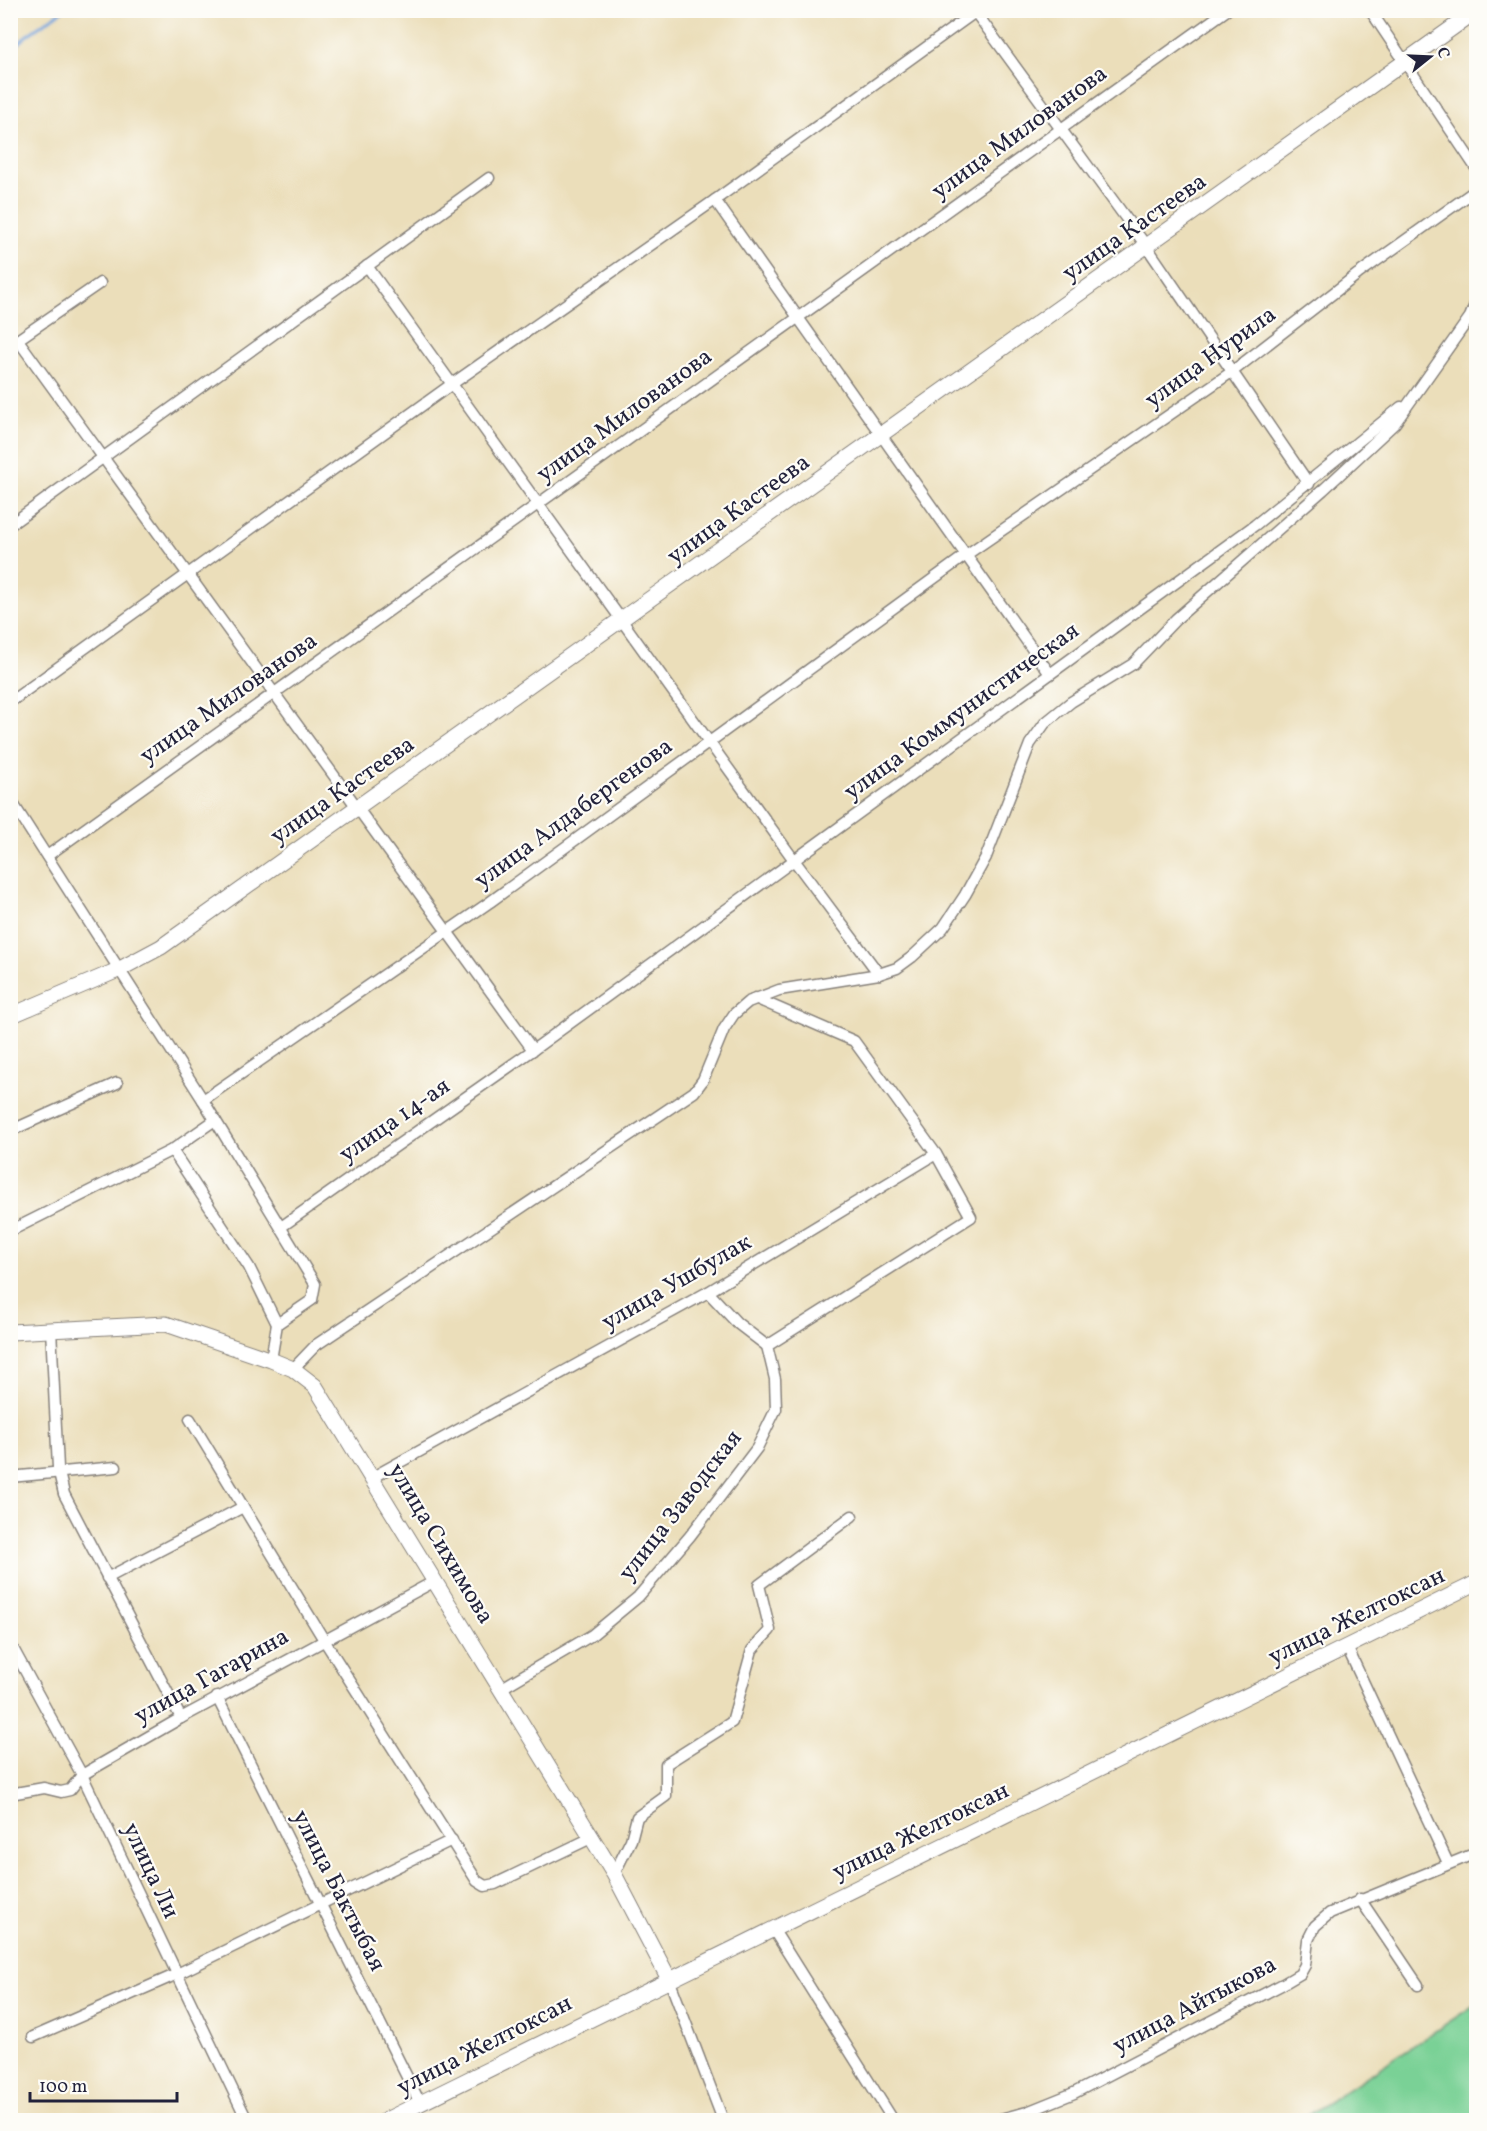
<svg xmlns="http://www.w3.org/2000/svg" width="1487" height="2131" viewBox="0 0 1487 2131" font-family="Vollkorn,serif">
<style>
.green{fill:#7ad196;stroke:#4e7a68;stroke-width:1.5}
.lines{fill:none;stroke-linecap:round;stroke-linejoin:round}
.stream{stroke:#71a2dc;stroke-width:3}
.street-casing{stroke:#86807a;stroke-width:13}
.secondary-casing{stroke:#86807a;stroke-width:17}
.street{stroke:#fff;stroke-width:10}
.secondary{stroke:#fff;stroke-width:15}
.labels{text-anchor:middle;dominant-baseline:central;stroke-width:4.5;stroke-linejoin:round;paint-order:stroke}
.street-label{font-size:24px;fill:#22223b;stroke:#fdfcf7}
</style>
<rect width="100%" height="100%" fill="#fdfcf7"/>
<filter id="ink" filterUnits="userSpaceOnUse"><feTurbulence type="fractalNoise" baseFrequency=".0167" numOctaves="2"/><feDisplacementMap in="SourceGraphic" scale="12" xChannelSelector="R" yChannelSelector="G"/><feConvolveMatrix kernelMatrix="1 2 1 2 8 2 1 2 1" color-interpolation-filters="sRGB"/></filter>
<filter id="wash" filterUnits="userSpaceOnUse"><feTurbulence type="fractalNoise" baseFrequency=".008" numOctaves="4" result="noise"/><feDisplacementMap in="SourceGraphic" scale="24" xChannelSelector="R" yChannelSelector="G"/><feGaussianBlur stdDeviation="1.35" result="paint"/><feColorMatrix in="noise" values="0 0 0 0 0 0 0 0 0 0 0 0 0 0 0 0 0 1.4 0 .05"/><feComposite in="paint" operator="in"/></filter>
<g filter="url(#wash)">
<rect width="100%" height="100%" fill="#ebdeba"/>
<path class="green" d="M1476 2004V2120H1301Z"/>
<g class="lines">
<path class="stream" d="M10 53 26 36 63 10"/>
</g>
</g>
<g filter="url(#ink)">
<g class="lines">
<defs>
<g id="street">
<path d="M1370 10 1476 168"/>
<path d="M976 13 1147 247 1309 484"/>
<path d="M715 200 1050 674"/>
<path d="M367 266 794 860 879 974"/>
<path d="M18 340 533 1050"/>
<path d="M10 345 100 283"/>
<path d="M10 525 489 178"/>
<path d="M10 702 452 384 715 200 978 10"/>
<path d="M10 799 203 1100 315 1284 312 1300 277 1324"/>
<path d="M47 856 1227 10"/>
<path d="M755 998 854 1041 936 1154"/>
<path d="M203 1100 490 902 966 555 1233 371 1358 274 1476 190"/>
<path d="M10 1131 117 1083"/>
<path d="M172 1150 249 1267 277 1324 271 1360"/>
<path d="M281 1227 533 1050 1255 525 1401 407"/>
<path d="M10 1231 172 1150 215 1120"/>
<path d="M708 1292 737 1323 767 1346"/>
<path d="M51 1329 58 1468 64 1494 181 1718"/>
<path d="M293 1369 316 1345 694 1092 703 1080 724 1029 734 1014 748 1002 779 990 879 974 897 968 912 957 943 928 965 895 986 857 1030 744 1045 723 1071 702 1133 664 1176 619 1323 490 1395 423 1470 317 1476 302"/>
<path d="M190 1419 324 1640 477 1881 485 1886 495 1884 591 1838"/>
<path d="M10 1477 116 1467"/>
<path d="M373 1477 708 1292 936 1154 971 1217 767 1346 775 1379 776 1409 757 1448 690 1536 638 1597 592 1635 502 1688"/>
<path d="M107 1578 243 1507"/>
<path d="M10 1643 82 1775 247 2120"/>
<path d="M1347 1647 1448 1863"/>
<path d="M217 1697 420 2103"/>
<path d="M10 1794 44 1788 61 1792 70 1790 82 1775 181 1718 435 1581"/>
<path d="M614 1874 631 1840 637 1817 666 1796V1764L732 1722 752 1650 770 1630 759 1585 852 1516"/>
<path d="M1360 1899 1418 1985"/>
<path d="M773 1929 893 2120"/>
<path d="M669 1979 723 2120"/>
<path d="M33 2037 175 1975 452 1840"/>
<path d="M997 2120 1027 2112 1074 2093 1283 1984 1300 1974 1305 1965 1308 1940 1315 1926 1330 1913 1476 1853"/>
</g>
<g id="secondary">
<path d="M10 1016 118 970 161 947 1476 11"/>
<path d="M10 1332 166 1324 271 1360 293 1369 315 1386 614 1874 669 1979"/>
<path d="M386 2120 1476 1583"/>
</g>
</defs>
<use href="#street" class="street-casing"/>
<use href="#secondary" class="secondary-casing"/>
<use href="#street" class="street"/>
<use href="#secondary" class="secondary"/>
</g>
</g>
<g class="labels">
<g class="street-label">
<text transform="translate(1020 133) rotate(-36)">улица Милованова</text>
<text transform="translate(1135 228) rotate(-35)">улица Кастеева</text>
<text transform="translate(1211 358) rotate(-36)">улица Нурила</text>
<text transform="translate(625 416) rotate(-36)">улица Милованова</text>
<text transform="translate(739 510) rotate(-36)">улица Кастеева</text>
<text transform="translate(229 699) rotate(-35)">улица Милованова</text>
<text transform="translate(962 712) rotate(-36)">улица Коммунистическая</text>
<text transform="translate(343 791) rotate(-35)">улица Кастеева</text>
<text transform="translate(574 814) rotate(-36)">улица Алдабергенова</text>
<text transform="translate(395 1121) rotate(-35)">улица 14-ая</text>
<text transform="translate(677 1283) rotate(-30)">улица Ушбулак</text>
<text transform="translate(681 1506) rotate(-52)">улица Заводская</text>
<text transform="translate(440 1544) rotate(59)">улица Сихимова</text>
<text transform="translate(1357 1617) rotate(-26)">улица Желтоксан</text>
<text transform="translate(212 1677) rotate(-29)">улица Гагарина</text>
<text transform="translate(921 1832) rotate(-26)">улица Желтоксан</text>
<text transform="translate(150 1871) rotate(65)">улица Ли</text>
<text transform="translate(338 1891) rotate(63)">улица Бактыбая</text>
<text transform="translate(1195 2006) rotate(-28)">улица Айтыкова</text>
<text transform="translate(485 2046) rotate(-27)">улица Желтоксан</text>
</g>
</g>
<rect width="1487" height="2131" fill="none" stroke="#fdfcf7" stroke-width="36"/>
<g transform="translate(1430 57) rotate(72)" stroke="#fdfcf7" stroke-width="4.5" paint-order="stroke">
<path d="M0-4.5L10 22L0 15L-10 22Z" fill="#22223b"/>
<text y="-9" font-size="16" font-weight="bold" text-anchor="middle" fill="#22223b">С</text>
</g>
<path d="M30 2092v9h147v-9" fill="none" stroke="#22223b" stroke-width="3"/>
<text x="39" y="2092" font-size="18" fill="#22223b" stroke="#fdfcf7" stroke-width="4.5" paint-order="stroke">100 m</text>
</svg>
